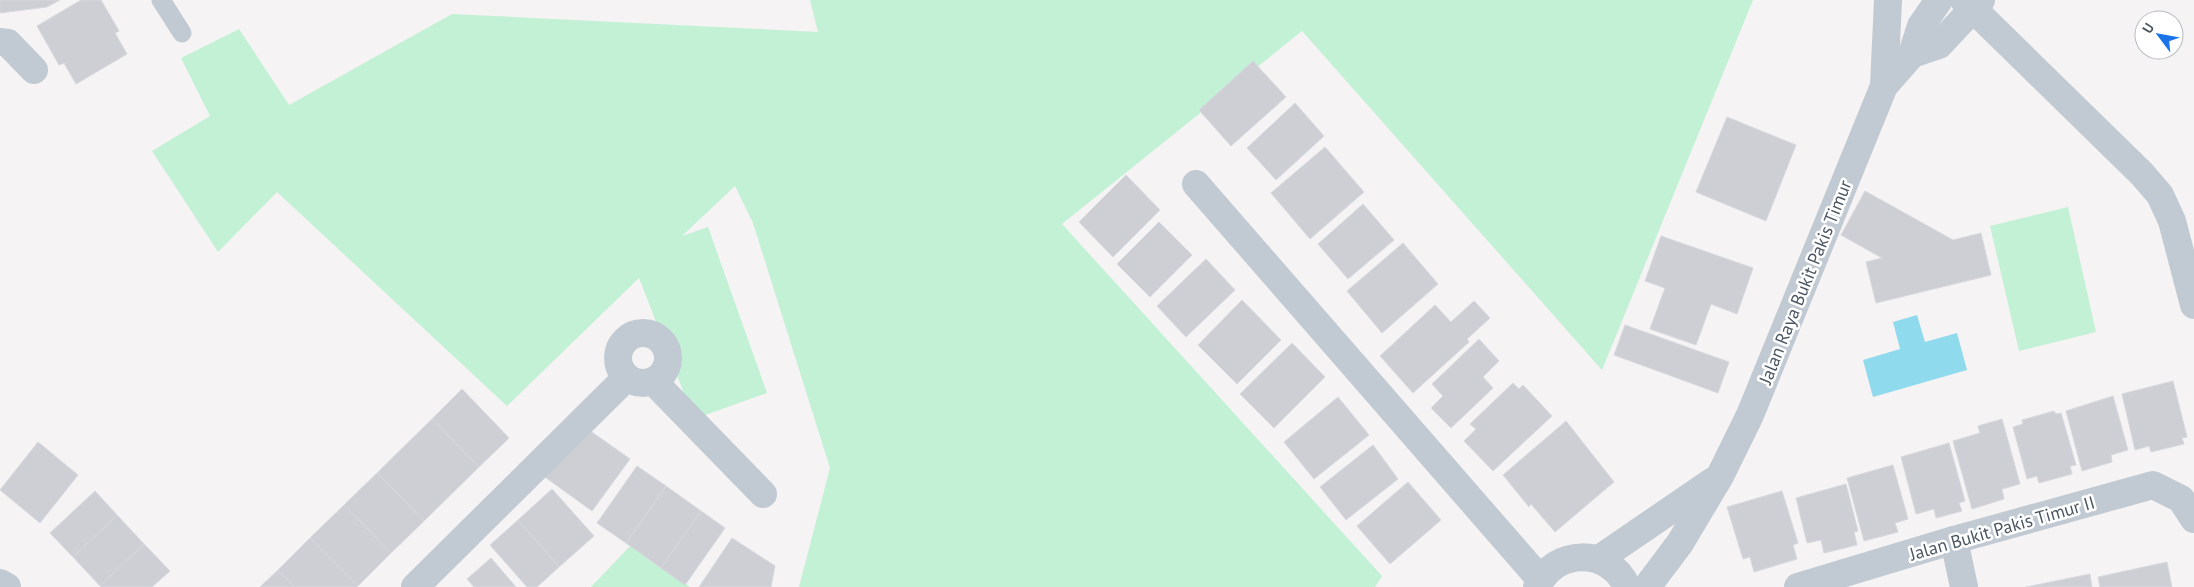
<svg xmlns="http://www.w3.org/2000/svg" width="2194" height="587" viewBox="0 0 2194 587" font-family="'PT Sans',sans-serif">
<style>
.green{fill:#c3f1d5}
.water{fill:#90daee}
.building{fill:#cdcfd5;stroke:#d7d9de}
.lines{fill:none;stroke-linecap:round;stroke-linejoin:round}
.service{stroke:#c1cad2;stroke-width:19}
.minor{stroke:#c1cad2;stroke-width:28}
.labels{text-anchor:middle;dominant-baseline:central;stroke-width:5;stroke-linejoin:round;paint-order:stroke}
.street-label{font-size:18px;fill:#4a5661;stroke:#fff}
</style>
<rect width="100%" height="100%" fill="#f5f3f3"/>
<g class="green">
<path d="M810 0H1753L1602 370 1302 31 1062 224 1382 576 1375 587H799L830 468 753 223 735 186 682 236 708 227 767 393 694 419 639 278 507 406 277 192 218 252 152 151 210 116 181 58 239 29 289 105 452 14 818 32Z"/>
<path d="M2068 207 2096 332 2019 351 1990 226Z"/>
<path d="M632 544 690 587H591Z"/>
</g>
<path class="water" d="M1917 315 1925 342 1957 333 1967 370 1873 397 1863 360 1900 349 1893 322Z"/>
<g class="building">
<path d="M0 0H60L47 7 0 13Z"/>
<path d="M81 0H101L119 31 115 33 127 54 76 84 64 63 59 65 37 26Z"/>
<path d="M1253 61 1286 97 1231 146 1199 110Z"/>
<path d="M1295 103 1324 136 1276 180 1247 148Z"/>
<path d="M1727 117 1796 145 1766 221 1696 192Z"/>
<path d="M1325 147 1364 192 1310 239 1271 193Z"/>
<path d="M1126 175 1160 210 1113 257 1079 222Z"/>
<path d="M1865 191 1953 240 1981 233 1991 275 1876 303 1866 262 1882 258 1841 235Z"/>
<path d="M1363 204 1394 240 1348 279 1318 244Z"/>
<path d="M1159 222 1192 255 1150 297 1117 264Z"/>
<path d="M1661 236 1753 268 1737 314 1711 304 1696 345 1650 329 1665 288 1645 281Z"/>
<path d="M1403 243 1438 284 1382 333 1347 291Z"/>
<path d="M1206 259 1235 290 1186 337 1157 306Z"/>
<path d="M1242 300 1281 340 1237 384 1198 345Z"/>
<path d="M1474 301 1490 318 1467 339 1469 342 1413 393 1380 356 1435 305 1451 322Z"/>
<path d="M1625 325 1729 362 1718 393 1614 355Z"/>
<path d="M1479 339 1499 361 1483 377 1493 388 1451 428 1431 408 1443 396 1432 384Z"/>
<path d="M1292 343 1325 377 1274 428 1240 394Z"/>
<path d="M2173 381 2187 437 2182 438 2184 444 2151 452 2149 446 2135 450 2122 394Z"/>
<path d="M1513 383 1519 389 1523 385 1552 416 1493 471 1464 441 1476 429 1470 424Z"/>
<path d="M462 389 509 438 479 467 432 419Z"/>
<path d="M2113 396 2128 450 2111 455 2112 462 2082 471 2066 411Z"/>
<path d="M1338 397 1369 435 1314 479 1284 442Z"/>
<path d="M2054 411 2056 414 2061 413 2076 465 2070 466 2072 474 2039 483 2037 476 2027 479 2013 427 2023 424 2022 420Z"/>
<path d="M432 419 479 467 424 521 377 473Z"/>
<path d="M2002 419 2020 484 2002 489 2004 499 1972 509 1953 441 1980 433 1978 426Z"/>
<path d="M1566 421 1614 482 1555 532 1531 504 1529 507 1503 475Z"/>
<path d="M582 425 630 459 592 511 545 477Z"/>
<path d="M38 442 78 475 40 523 0 490Z"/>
<path d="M1949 443 1965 501 1959 503 1962 511 1936 518 1934 509 1916 514 1901 457Z"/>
<path d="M1373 445 1398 479 1346 520 1320 487Z"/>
<path d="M1893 465 1908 519 1895 523 1898 532 1864 541 1847 478Z"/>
<path d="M637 466 666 486 626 543 597 523Z"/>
<path d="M377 473 424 521 391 553 344 505Z"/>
<path d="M1408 482 1441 520 1390 564 1357 526Z"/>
<path d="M1846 484 1858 531 1854 532 1857 545 1824 553 1821 540 1807 543 1796 498Z"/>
<path d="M666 486 701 511 661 568 626 543Z"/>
<path d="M552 489 594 536 559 567 518 520Z"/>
<path d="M95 491 117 515 73 557 50 533Z"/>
<path d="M1782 491 1798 543 1793 545 1797 559 1754 572 1750 557 1743 559 1727 507Z"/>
<path d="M344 505 391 553 358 586 310 538Z"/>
<path d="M701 511 725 528 685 585 661 568Z"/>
<path d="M117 515 144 544 100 586 73 557Z"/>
<path d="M518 520 559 567 537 587H527L490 545Z"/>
<path d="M310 538 358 586 357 587H294L278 570Z"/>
<path d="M732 538 775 566 771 587H699Z"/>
<path d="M144 544 170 571 152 587H101L100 586Z"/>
<path d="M491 558 516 587H474L467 579Z"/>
<path d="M2167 562 2172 587H2100L2098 577Z"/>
<path d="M278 570 294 587H260Z"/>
<path d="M2090 574 2092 587H2026Z"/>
</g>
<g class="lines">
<path class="service" d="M161 0 182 33"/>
<g class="minor">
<path d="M1964 0 2142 174 2160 195 2172 221 2194 305"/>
<path d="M0 42 8 43 34 70"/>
<path d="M1912 54 1939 45 1981 0"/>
<path d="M1884 86 1888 0"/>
<path d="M1196 184 1540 579"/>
<circle cx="643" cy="358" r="25"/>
<path d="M653 381 763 494"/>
<path d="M1954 540 1964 587"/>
<path d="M1599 559 1713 481"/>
<path d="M0 583 7 587"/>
<path d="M415 587 626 378"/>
<path d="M1537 587C1554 548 1610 547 1627 587"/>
<path d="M1647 587 1680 543 1720 476 1750 415 1884 86 1912 54 1921 26 1939 0"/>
<path d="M1798 587 1954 540 2153 485 2181 499 2194 519"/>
</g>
</g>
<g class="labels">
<g class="street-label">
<text transform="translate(1805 282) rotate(-68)">Jalan Raya Bukit Pakis Timur</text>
<text transform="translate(2002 528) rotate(-16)">Jalan Bukit Pakis Timur II</text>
</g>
</g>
<g transform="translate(2159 35) rotate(302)"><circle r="24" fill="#ffffff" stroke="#b7bbc0"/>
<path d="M0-4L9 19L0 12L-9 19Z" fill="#1a73e8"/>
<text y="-8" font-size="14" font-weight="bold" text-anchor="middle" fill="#4a5661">U</text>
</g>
</svg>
